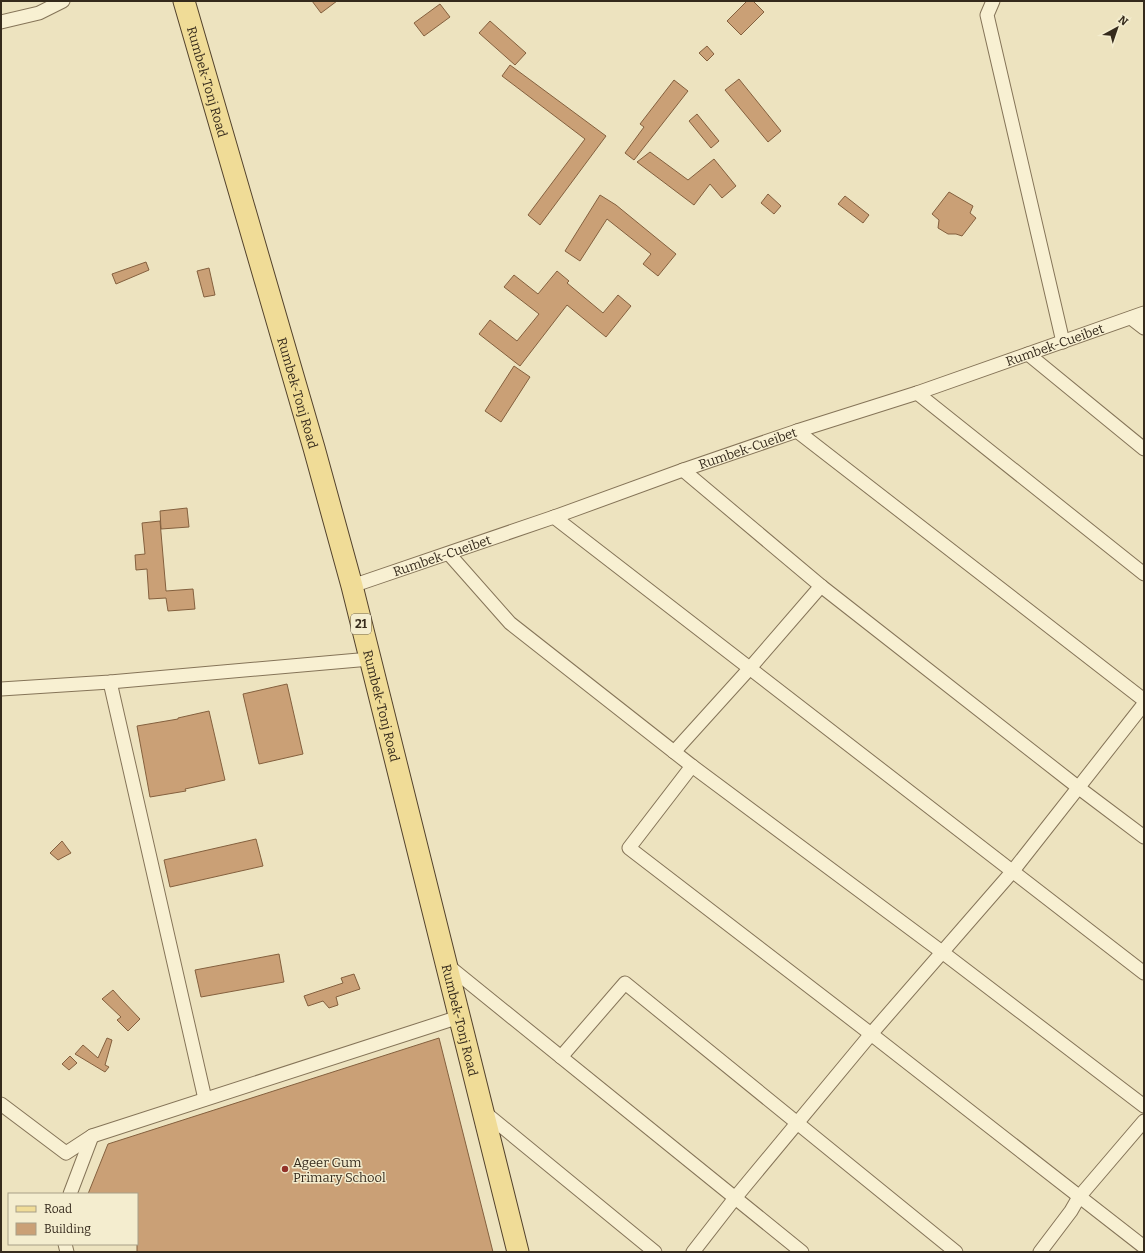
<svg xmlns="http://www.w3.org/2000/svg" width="1145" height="1253" viewBox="0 0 1145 1253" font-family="Bitter,serif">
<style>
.building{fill:#caa076;stroke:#84603e}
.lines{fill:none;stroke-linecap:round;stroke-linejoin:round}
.street-casing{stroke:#857458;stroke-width:15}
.primary-casing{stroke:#53422c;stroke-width:23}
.street{stroke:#f8f0d2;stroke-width:13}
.primary{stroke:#f0dc97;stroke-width:21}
.poi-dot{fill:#933229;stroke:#f4edcf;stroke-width:1.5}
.labels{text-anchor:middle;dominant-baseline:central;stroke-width:3;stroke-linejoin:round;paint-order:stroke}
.shield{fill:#f4edcf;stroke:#6e6452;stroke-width:1}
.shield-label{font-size:12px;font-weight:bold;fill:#352a1c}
.street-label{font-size:13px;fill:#352a1c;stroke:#f4edcf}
.poi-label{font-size:13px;fill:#352a1c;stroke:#f4edcf;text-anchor:start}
</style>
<rect width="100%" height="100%" fill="#ede3bf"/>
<g class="building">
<path d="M312 1H337L321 13Z"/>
<path d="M747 1H753L764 12 741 35 727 21Z"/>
<path d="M440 4 450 17 424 36 414 23Z"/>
<path d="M490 21 526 53 515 65 479 33Z"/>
<path d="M707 46 714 54 707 61 699 53Z"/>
<path d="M510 65 606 136 540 225 528 215 585 139 502 76Z"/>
<path d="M739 79 781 131 768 142 725 90Z"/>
<path d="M674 80 688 91 634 160 625 153 644 127 640 124Z"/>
<path d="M697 114 719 141 711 148 689 121Z"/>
<path d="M650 152 688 180 714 159 736 186 722 198 710 184 694 205 637 162Z"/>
<path d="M949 192 973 206 970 213 976 218 962 236 956 234H948L938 228 939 220 932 214Z"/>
<path d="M768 194 781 206 774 214 761 203Z"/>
<path d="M600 195 616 205 676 254 658 276 643 264 651 254 607 219 580 261 565 251Z"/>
<path d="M845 196 869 215 863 223 838 204Z"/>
<path d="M146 262 149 270 116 284 112 274Z"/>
<path d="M209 268 215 295 204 297 197 271Z"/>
<path d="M557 271 569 281 567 283 603 313 618 295 631 306 606 337 567 305 520 366 479 334 490 320 517 341 539 314 504 287 514 275 538 294Z"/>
<path d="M514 366 530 377 501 422 485 411Z"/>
<path d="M187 508 189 527 161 529 160 511Z"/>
<path d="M160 521 166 591 193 589 195 609 168 611 166 598 149 599 147 569 136 570 135 555 145 554 142 523Z"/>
<path d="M287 684 303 754 259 764 243 694Z"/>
<path d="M209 711 225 780 185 789 186 791 150 797 137 726 178 719V718Z"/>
<path d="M256 839 263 866 170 887 164 860Z"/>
<path d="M62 841 71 853 58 860 50 853Z"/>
<path d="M279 954 284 982 201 997 195 970Z"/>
<path d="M354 974 360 989 336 997 338 1005 329 1008 323 1001 308 1006 304 996 343 983 341 978Z"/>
<path d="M113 990 121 999 140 1019 128 1031 117 1020 121 1017 102 999Z"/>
<path d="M107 1038 112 1040 105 1065 109 1067 105 1072 75 1054 83 1045 98 1058Z"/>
<path d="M439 1038 493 1252H137V1194H88L108 1144Z"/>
<path d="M70 1056 77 1063 69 1070 62 1064Z"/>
</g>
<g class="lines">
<defs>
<g id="street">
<path d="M993 1 987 15 1063 342"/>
<path d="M1 22 39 13 63 1"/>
<path d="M1131 318 1144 328"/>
<path d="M1028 354 1144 449"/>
<path d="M917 393 1144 574"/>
<path d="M797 431 1144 700"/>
<path d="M683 470 821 586 1079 788 1144 837"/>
<path d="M554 517 1144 973"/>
<path d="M449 554 510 623 692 766 942 952 1144 1106"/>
<path id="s1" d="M352 586 554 517 683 470 797 431 917 393 1144 313"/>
<path d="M110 682 205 1099"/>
<path d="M1 689 110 682 370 659"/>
<path d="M674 752 750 668 821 586"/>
<path d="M692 766 629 848 871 1034 1144 1247"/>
<path d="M446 964 802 1252"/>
<path d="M561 1057 625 983 956 1252"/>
<path d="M1 1104 66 1153 92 1136 459 1017"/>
<path d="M483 1111 655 1252"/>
<path d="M70 1194 92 1136"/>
<path d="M65 1244 67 1252"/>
<path d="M693 1252 735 1198 871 1034 1012 872 1144 704"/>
<path d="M1040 1252 1071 1211 1079 1197 1144 1121"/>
</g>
<g id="primary">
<path id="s2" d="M184 1 314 448 352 586 518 1252"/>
</g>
</defs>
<use href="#street" class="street-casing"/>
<use href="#primary" class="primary-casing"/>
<use href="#street" class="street"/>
<use href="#primary" class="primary"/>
</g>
<circle class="poi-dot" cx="285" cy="1169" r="4"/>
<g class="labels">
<rect class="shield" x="351" y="614" width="20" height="20" rx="3"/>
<g class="shield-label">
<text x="361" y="624">21</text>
</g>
<g class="street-label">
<text stroke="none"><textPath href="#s2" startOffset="84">Rumbek-Tonj Road</textPath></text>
<text stroke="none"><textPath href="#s1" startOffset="743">Rumbek-Cueibet</textPath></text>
<text stroke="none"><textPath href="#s2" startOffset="408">Rumbek-Tonj Road</textPath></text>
<text stroke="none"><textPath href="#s1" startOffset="419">Rumbek-Cueibet</textPath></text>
<text stroke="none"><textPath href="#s1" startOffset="95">Rumbek-Cueibet</textPath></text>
<text stroke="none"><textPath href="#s2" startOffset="732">Rumbek-Tonj Road</textPath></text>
<text stroke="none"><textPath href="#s2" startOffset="1056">Rumbek-Tonj Road</textPath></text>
</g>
<g class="poi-label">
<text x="293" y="1162">Ageer Gum<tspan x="293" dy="15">Primary School</tspan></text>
</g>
</g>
<rect width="1145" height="1253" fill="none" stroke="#352a1c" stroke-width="4"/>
<rect x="8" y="1193" width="130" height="52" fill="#f4edcf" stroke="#a89f87"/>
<rect x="16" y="1206" width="20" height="6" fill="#f0dc97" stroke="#a89f87"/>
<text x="44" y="1213" font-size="12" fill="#352a1c">Road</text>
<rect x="16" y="1223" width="20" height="12" fill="#caa076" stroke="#a89f87"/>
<text x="44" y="1233" font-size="12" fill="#352a1c">Building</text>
<g transform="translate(1117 28) rotate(40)" stroke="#f4edcf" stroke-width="3" paint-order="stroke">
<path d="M0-3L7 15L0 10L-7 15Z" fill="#352a1c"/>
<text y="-6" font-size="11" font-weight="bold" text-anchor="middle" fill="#352a1c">N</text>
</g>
</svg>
